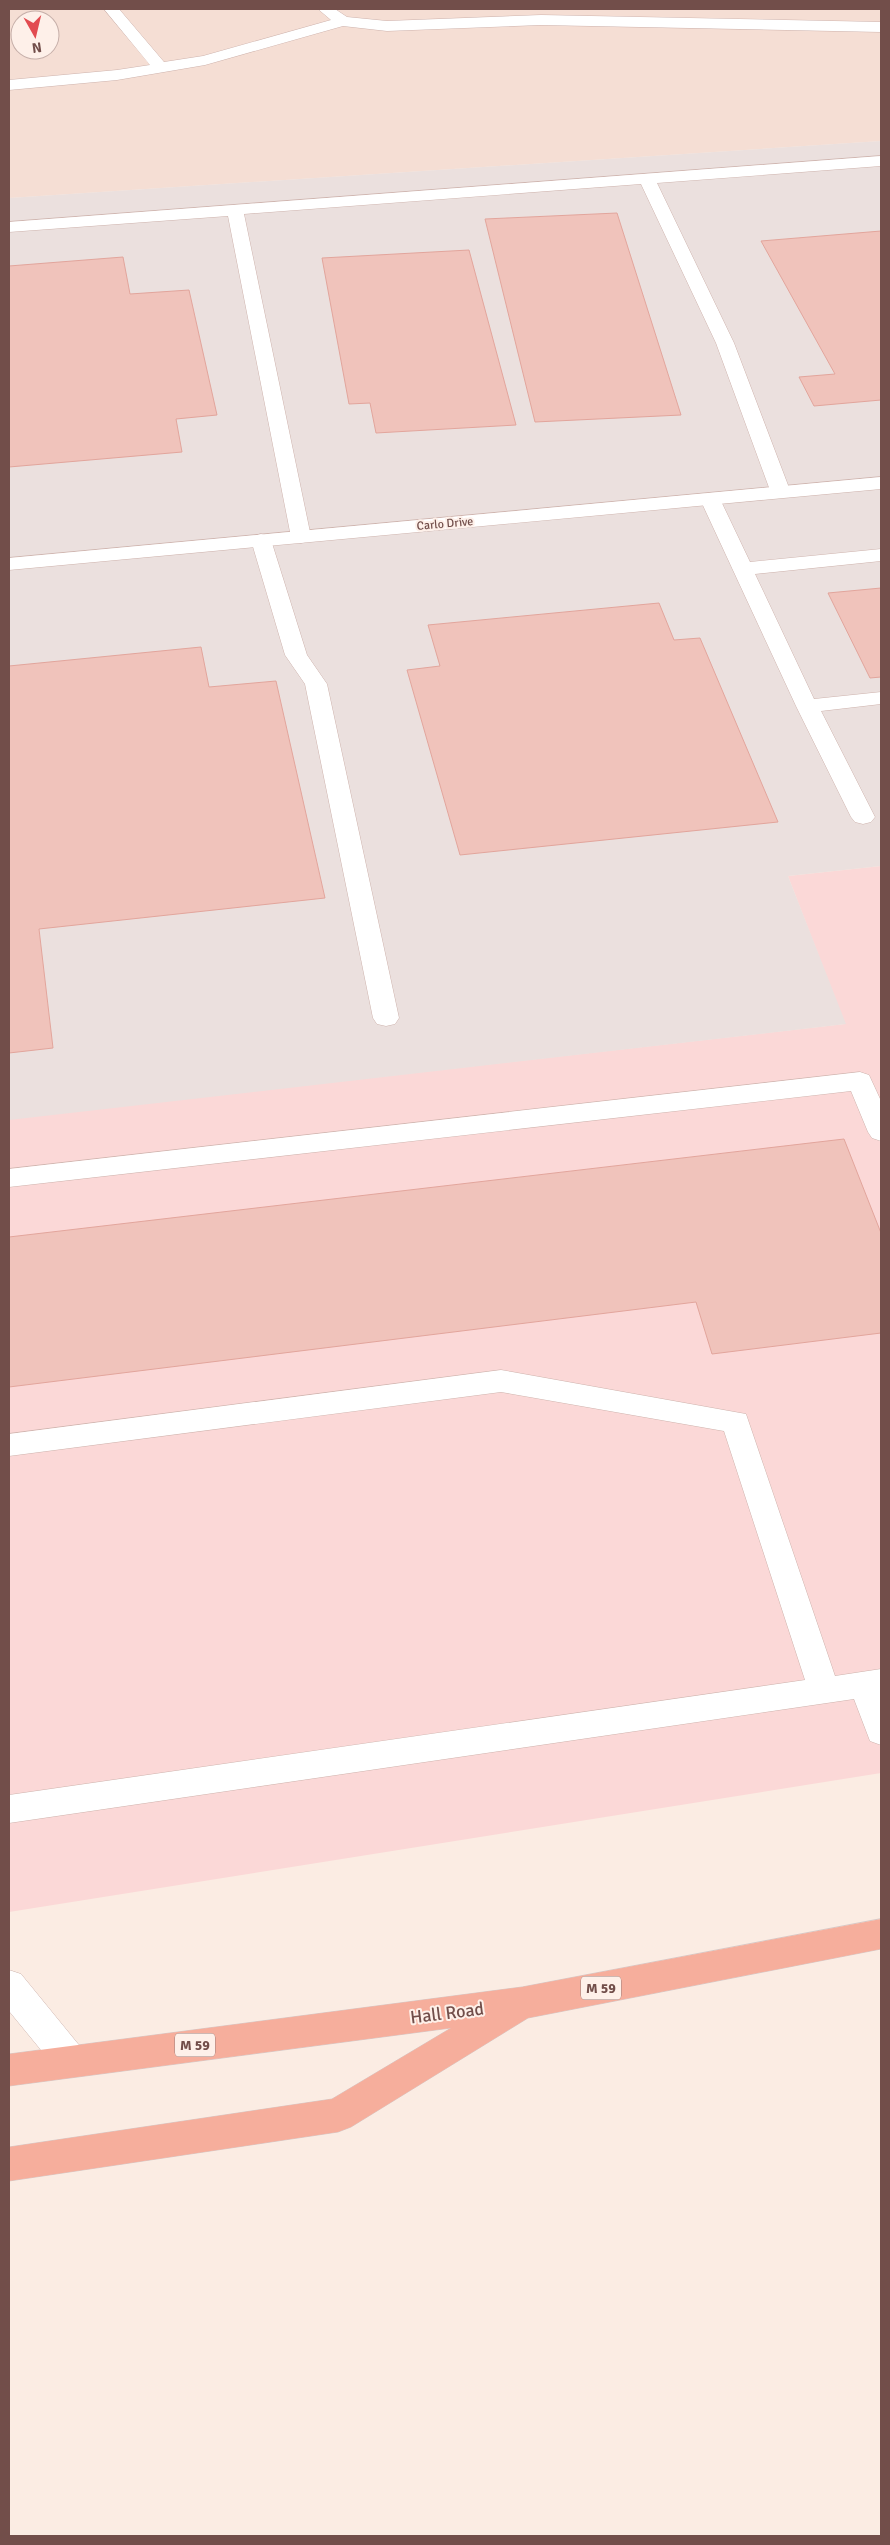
<svg xmlns="http://www.w3.org/2000/svg" width="890" height="2545" viewBox="0 0 890 2545" font-family="Signika,sans-serif">
<style>
.residential{fill:#f5ded4;fill-rule:evenodd}
.commercial{fill:#fbd8d7}
.industrial{fill:#ebe0de}
.building{fill:#f0c3bb;stroke:#e2a59c}
.lines{fill:none;stroke-linecap:round;stroke-linejoin:round}
.service-casing{stroke:#ceb3ad;stroke-width:1}
.minor-casing{stroke:#ceb3ad;stroke-width:1}
.trunk-casing{stroke:#d5cac9;stroke-width:1}
.service{fill:#fff;fill-rule:evenodd}
.minor{fill:#fff;fill-rule:evenodd}
.trunk{fill:#f6ae9c;fill-rule:evenodd}
.labels{text-anchor:middle;dominant-baseline:central;stroke-width:4;stroke-linejoin:round;paint-order:stroke}
.far-street-label{font-size:12px;fill:#724e4a;stroke:#fef0e9}
.shield{fill:#fef0e9;stroke:#9c7f7a;stroke-width:1}
.shield-label{font-size:14px;font-weight:bold;fill:#724e4a}
.near-street-label{font-size:18px;fill:#724e4a;stroke:#fef0e9}
</style>
<rect width="100%" height="100%" fill="#fbece3"/>
<path class="residential" d="M9 9H881V141L9 198ZM20 20H50V50H20Z"/>
<path class="commercial" d="M881 866V1773L9 1912V1119L845 1024 788 876Z"/>
<path class="industrial" d="M881 141V866L788 876 846 1024 9 1120V198Z"/>
<g class="building">
<path d="M617 213 681 415 535 422 485 219Z"/>
<path d="M881 231V400L814 406 799 377 835 374 761 241Z"/>
<path d="M469 250 516 425 376 433 370 403 349 404 322 258Z"/>
<path d="M123 257 130 294 189 290 217 415 176 419 182 452 9 467V266Z"/>
<path d="M881 588V677L870 678 828 593Z"/>
<path d="M659 603 674 640 700 638 778 822 460 855 407 670 440 666 428 625Z"/>
<path d="M201 647 209 687 276 681 325 898 39 929 53 1048 9 1053V666Z"/>
<path d="M844 1139 881 1233V1333L712 1354 696 1302 9 1387V1237Z"/>
</g>
<g class="lines">
<defs>
<g id="service">
<path d="M104 9H119L164 62 203 56 331 20 318 9H335L347 17 387 21 541 15 881 22V32L541 25 387 31 343 26 205 65 117 80 9 90V80L117 70 150 65Z"/>
<path d="M881 156V166L657 183 734 343 791 493 788 497H774L771 493 716 343 641 184 244 214 311 537 308 541 301 543 294 541 291 537 228 216 9 232V222Z"/>
<path d="M710 493 717 495 720 499 750 562 881 549V561L755 574 814 699 881 692V704L821 711 875 817 871 822 863 824 855 822 851 817 796 706 700 499 703 495Z"/>
<path d="M261 534 268 536 271 540 307 655 327 684 399 1018 395 1024 386 1026 377 1024 373 1018 305 684 285 655 251 540 254 536Z"/>
<path d="M860 1072 869 1075 881 1101V1141L872 1138 868 1132 851 1091 9 1187V1169Z"/>
<path d="M501 1370 746 1414 835 1676 881 1669V1745L870 1741 854 1699 9 1823V1795L805 1680 724 1431 501 1392 9 1456V1434Z"/>
<path d="M9 1970 21 1974 83 2050 89 2061 83 2072 71 2077 59 2072 9 2011Z"/>
</g>
<path id="minor" d="M881 477V489L9 570V558Z"/>
<path id="trunk" d="M881 1919V1949L528 2018 351 2127 338 2132 9 2181V2147L332 2099 451 2028 9 2086V2054L522 1987Z"/>
</defs>
<use href="#service" class="service-casing"/>
<use href="#minor" class="minor-casing"/>
<use href="#trunk" class="trunk-casing"/>
<use href="#service" class="service"/>
<use href="#minor" class="minor"/>
<use href="#trunk" class="trunk"/>
</g>
<g class="labels">
<g class="far-street-label">
<text transform="translate(445 524) rotate(-5)">Carlo Drive</text>
</g>
<g class="shield">
<rect x="581" y="1976.5" width="40" height="23" rx="4"/>
<rect x="175" y="2033.5" width="40" height="23" rx="4"/>
</g>
<g class="shield-label">
<text x="601" y="1988">M 59</text>
<text x="195" y="2045">M 59</text>
</g>
<g class="near-street-label">
<text transform="translate(447 2013) rotate(-7)">Hall Road</text>
</g>
</g>
<rect width="890" height="2545" fill="none" stroke="#724e4a" stroke-width="20"/>
<g transform="translate(35 35) rotate(172)"><circle r="24" fill="#fef0e9" stroke="#c6afa9"/>
<path d="M0-4L9 19L0 12L-9 19Z" fill="#e24b50"/>
<text y="-8" font-size="14" font-weight="bold" text-anchor="middle" fill="#724e4a">N</text>
</g>
</svg>
